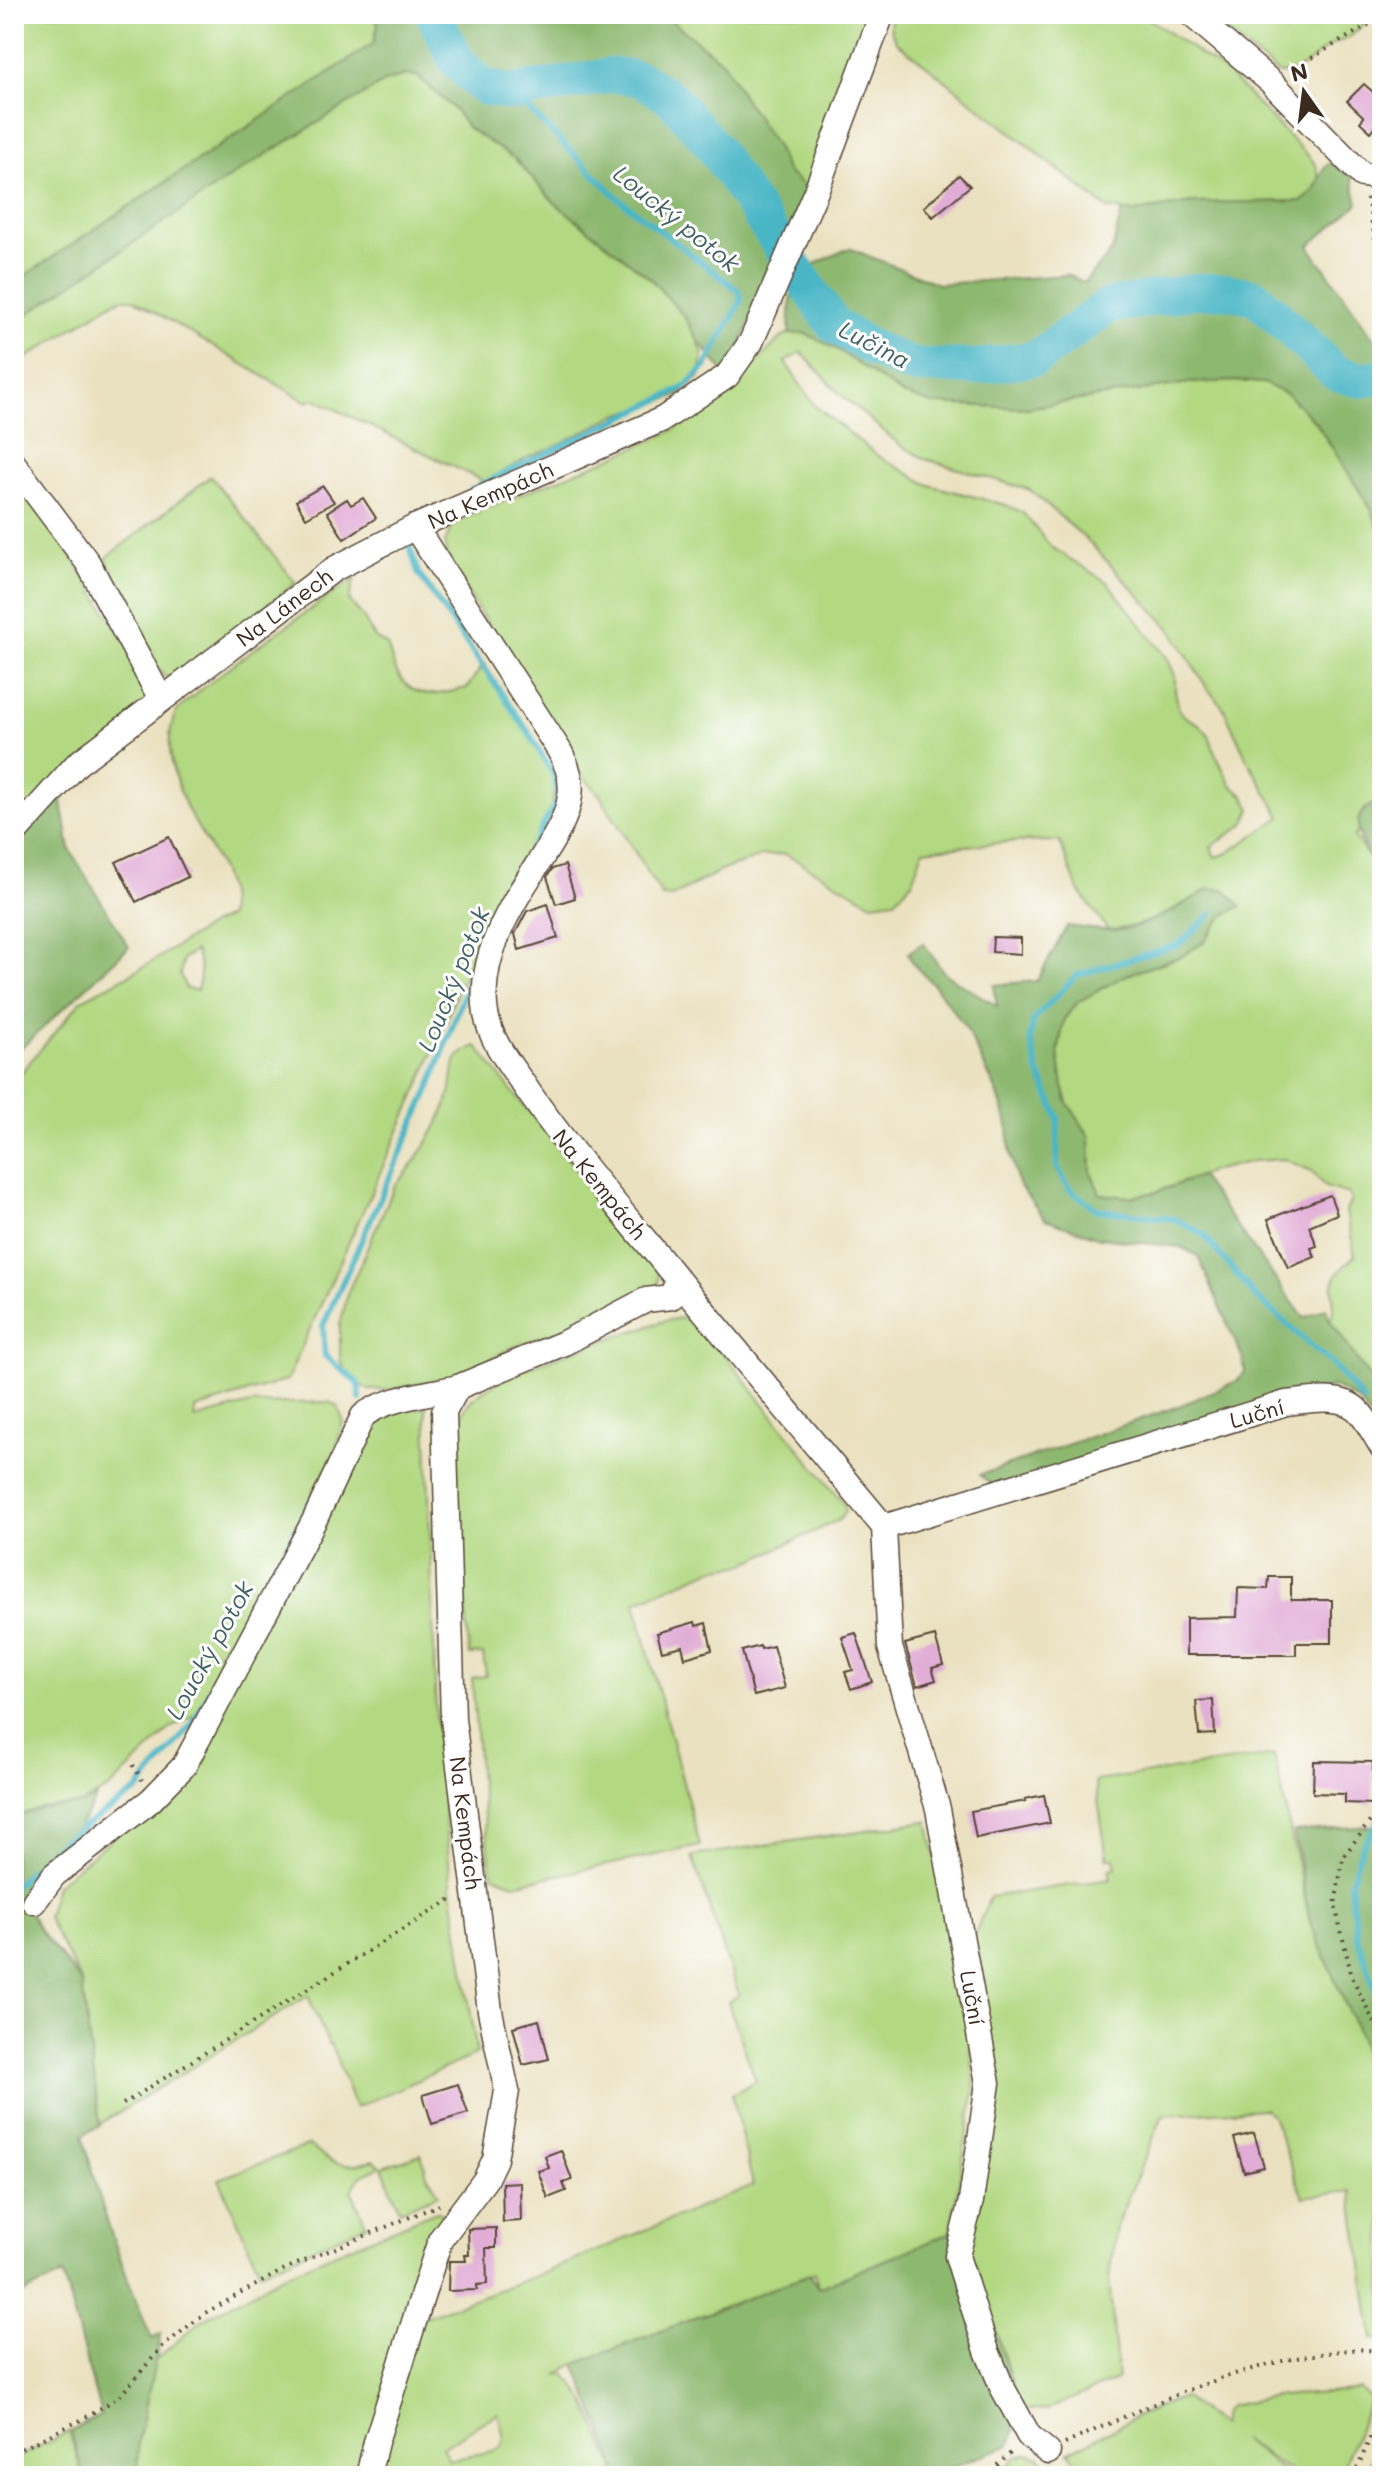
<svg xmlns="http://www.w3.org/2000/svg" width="1396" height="2490" viewBox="0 0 1396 2490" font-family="Mali,sans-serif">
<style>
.green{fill:#b2d881;stroke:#768150;stroke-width:2;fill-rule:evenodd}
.forest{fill:#8db86f;stroke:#647146;stroke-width:2}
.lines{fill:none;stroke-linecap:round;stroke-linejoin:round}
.stream{stroke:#4ab6c6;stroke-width:6}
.river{stroke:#4ab6c6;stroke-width:36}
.building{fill:#e1acd5}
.minor-casing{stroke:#554536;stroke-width:27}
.path{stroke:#554536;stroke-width:4;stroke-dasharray:2 6;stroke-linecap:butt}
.minor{stroke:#fff;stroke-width:24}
.labels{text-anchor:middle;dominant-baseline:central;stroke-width:6;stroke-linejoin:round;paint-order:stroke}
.street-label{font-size:22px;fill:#3b2a1e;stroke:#fff}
.water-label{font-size:24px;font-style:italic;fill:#416261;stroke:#fff}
</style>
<rect width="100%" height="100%" fill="#fff"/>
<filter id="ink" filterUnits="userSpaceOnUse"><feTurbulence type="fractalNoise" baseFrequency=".0125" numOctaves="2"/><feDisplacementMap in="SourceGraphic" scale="16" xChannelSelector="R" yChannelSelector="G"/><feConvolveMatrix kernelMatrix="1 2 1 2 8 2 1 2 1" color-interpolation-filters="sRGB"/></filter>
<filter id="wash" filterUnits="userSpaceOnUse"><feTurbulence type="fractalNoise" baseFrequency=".006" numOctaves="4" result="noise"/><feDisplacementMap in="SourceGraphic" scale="32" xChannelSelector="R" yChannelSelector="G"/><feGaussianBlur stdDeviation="1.8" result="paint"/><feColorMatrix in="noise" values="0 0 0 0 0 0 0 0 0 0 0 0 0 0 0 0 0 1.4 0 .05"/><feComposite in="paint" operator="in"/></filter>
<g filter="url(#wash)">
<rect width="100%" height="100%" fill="#eae1c0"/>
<g class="green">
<path d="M14 14H373L378 23 374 43 14 283Z"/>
<path d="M661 14H874L808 189 787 172 776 147 744 98 724 63Z"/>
<path d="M893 14H1142L1227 73 1315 163C1323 183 1320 189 1302 201L1193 203 1136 212 1108 209 898 43C891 32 887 26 893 14Z"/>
<path d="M1204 14H1376L1351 36 1329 46 1305 66 1290 73 1279 74Z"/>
<path d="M405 75 417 76 453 108 468 128 515 159 555 203 651 279 684 316 697 339 703 355 700 377 680 395 614 416 552 448 529 457 485 482 315 399 307 402 133 299H122L114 302 14 366V323L241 170 384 82Z"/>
<path d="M804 333 835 348 902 394 1027 408 1189 383 1237 381 1264 383 1288 395 1317 424 1372 511 1382 540V801C1366 807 1357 812 1359 831L1354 836 1371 861 1382 888V1390L1373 1383 1330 1320C1339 1304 1329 1295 1334 1281 1337 1271 1348 1263 1355 1255L1346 1211 1351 1200 1349 1194 1325 1187 1312 1171 1284 1159 1254 1161 1215 1170 1156 1192 1130 1197 1100 1194 1091 1172 1090 1137 1068 1103 1063 1087 1058 1053 1064 1019 1078 1002 1124 976 1182 956 1204 942 1222 917 1208 889C1178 908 1144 929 1108 930L1078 889 1059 841 1008 842 923 850 912 882 895 900 872 903 785 854 761 856 720 871 672 897 662 896 599 794 581 774 446 558 445 543 453 524C503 500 555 481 606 460 630 449 656 440 679 427 717 403 748 370 781 338L789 334ZM801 352 841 395 900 445 925 459 1030 490 1087 540 1170 628 1207 688 1223 707 1247 759 1281 817 1226 854 1215 857 1211 847 1244 824 1251 809 1244 796 1231 785 1215 753 1209 735 1199 724 1185 717 1179 710 1175 691V676L1168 659 1107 582 1051 547 1023 513 1006 505 929 485 878 456 815 406 785 362Z"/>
<path d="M14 464 161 699 14 834Z"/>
<path d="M211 476 296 583 172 679 164 676 158 667 106 558Z"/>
<path d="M355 578 349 600 363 617 375 638 387 645C390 652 392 661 395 669 412 703 437 695 467 688L484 663 549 764 556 780 550 812 480 931 467 969 420 1084 287 1380 195 1409 194 1419 251 1404 329 1402 338 1407 343 1421 335 1453 232 1647 223 1644 218 1653 227 1659 195 1715 172 1727 110 1788 81 1804 41 1808 14 1817V1081L82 1000 145 966 209 926 228 917C234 883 211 850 194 821 178 793 161 747 175 715 178 707 189 700 196 694 246 652 302 616 355 578ZM195 951C201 965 202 976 197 990L186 989 180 975 183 959Z"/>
<path d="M477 1046 506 1084 657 1266 659 1278 657 1291 583 1322 509 1349 459 1375 391 1390H369L350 1379 340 1360V1325L348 1292 395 1185C413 1169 442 1121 449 1097 453 1085 452 1071 456 1059L467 1050Z"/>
<path d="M681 1318 692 1320 703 1328 843 1503 846 1511 839 1520 744 1564 713 1569 635 1602 700 1846 514 1884 494 1875 491 1868 480 1783 472 1678 486 1676 483 1654 469 1655 455 1451C457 1437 458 1421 465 1408 485 1373 622 1336 664 1321Z"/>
<path d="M426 1407 436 1715 451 1887 477 2054 355 2108 331 2044 329 2045 308 1996 98 2125 79 1977 47 1917 56 1885 175 1786 373 1411Z"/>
<path d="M1274 1755 1310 1922 1360 2038 1374 2091H1382V2339H1373L1351 2191 1303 2197 1272 2115 1265 2109 1163 2115 1116 2226 1109 2278 1118 2379 1044 2411 1020 2409 964 2230 988 2083 971 1943 990 1897 1111 1879 1109 1869 1116 1868 1114 1858H1107L1095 1781Z"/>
<path d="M928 1821 968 2019 975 2089 950 2233 818 2288 815 2272 575 2364 557 2375 565 2374 584 2398 618 2476H137L138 2442 154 2361 202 2320 286 2274 436 2211 444 2215 425 2317 546 2272 753 2185 732 2094 756 2081 728 2002 739 1995 692 1856ZM498 2413 504 2438 501 2447C488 2456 466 2453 449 2460L442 2447Z"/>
<path d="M309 2145C332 2165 345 2171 373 2160L380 2166 360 2176 352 2191 366 2225 260 2272 219 2179Z"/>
<path d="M421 2154 427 2175 439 2194 400 2210 382 2167Z"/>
<path d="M1359 2389 1368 2396 1370 2402 1339 2476H1298L1241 2439 1290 2476H1088L1069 2452 1136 2417 1183 2397 1221 2425 1223 2411 1230 2406 1279 2396 1343 2392Z"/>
<path d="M69 2432 83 2476H14V2459Z"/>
<path d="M1029 2454 1040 2458 1058 2476H997L1017 2457Z"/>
</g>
<g class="forest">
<path d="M373 14 664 15 724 63 744 98 776 147 787 172 808 189 727 376 698 341 684 316 651 279 555 203 515 159 468 128 453 108 417 76 405 75 384 82 241 170 14 323V283L374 43 378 23Z"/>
<path d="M1329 163 1352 177 1358 204 1309 246 1382 350V540L1372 510 1317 424 1288 395 1264 383 1237 381 1189 383 1027 408 933 404 902 394 835 348 804 333 789 334 791 296 810 266 849 248 938 284 1069 275 1084 283 1112 251 1122 211 1136 212 1193 203 1302 201C1323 187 1315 176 1329 163Z"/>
<path d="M59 784 70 850 129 947 14 1055V834Z"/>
<path d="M1382 801V876C1371 861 1347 827 1364 810 1369 805 1376 803 1382 801Z"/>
<path d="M1208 889H1224L1241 906 1222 917 1204 942 1182 956 1124 976 1078 1002 1064 1019 1058 1053 1063 1087 1068 1103 1090 1137 1091 1172 1100 1194 1130 1197 1156 1192 1200 1176 1304 1318 1326 1308 1330 1320 1382 1396V1436L1360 1402 1334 1387 1303 1393 995 1488 980 1475 1179 1406 1237 1381 1245 1372 1243 1359 1198 1256 1181 1247 1100 1238 1045 1219 1018 1184 1010 1151 1008 1125 997 1092 966 1028 935 986 913 964 908 953 923 943 945 974 997 1006 994 985 1037 981 1067 926C1087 928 1110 933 1130 928 1157 921 1184 904 1208 889Z"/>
<path d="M97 1797 79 1826 72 1848 33 1881 24 1901 37 1927 82 1983 100 2125 83 2135C99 2206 124 2273 152 2339L161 2334 138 2442 137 2476H83L71 2431 101 2415 63 2275 14 2298V1817L41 1808 81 1804Z"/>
<path d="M1382 1825V2091H1374L1360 2038 1310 1922 1294 1832Z"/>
<path d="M964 2230 1020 2409 1010 2445 938 2472 940 2476H620L575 2364 810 2274 818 2288 950 2233Z"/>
<path d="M1382 2435V2476H1363Z"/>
</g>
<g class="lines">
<g class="stream">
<path d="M472 489 684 388 706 366 741 301 739 291 619 199 512 93"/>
<path d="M408 541 418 573 529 733 553 774 558 798 519 872"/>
<path d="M1212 914 1178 945 1077 975 1034 1019 1030 1037 1038 1071 1058 1117 1057 1167 1070 1190 1098 1210 1174 1219 1203 1234 1255 1296 1333 1365 1363 1401"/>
<path d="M360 1399 358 1383 325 1356 323 1326 431 1085 481 947"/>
<path d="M1382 1815 1362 1847 1350 1885 1357 1937 1382 2008"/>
<path d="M14 1886 62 1841 137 1791 193 1723 311 1500"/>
</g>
<path class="river" d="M433 14 458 63 483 87 512 93 612 75 641 79 672 99 711 144 834 325 870 347 912 366 975 367 1036 358 1108 306 1196 291H1226L1256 297 1336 373 1360 380 1382 377"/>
</g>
<g id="blocks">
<g class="building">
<path d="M1382 83V133L1375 127 1371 132 1360 122 1364 117 1347 101 1364 84 1373 92Z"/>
<path d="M959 175 970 186 933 217 924 207Z"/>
<path d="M323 486 334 502 306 518 296 501Z"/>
<path d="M363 498 376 518 344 539 327 512 347 499 351 505Z"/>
<path d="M169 837 188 877 136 902 116 862Z"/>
<path d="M565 865 575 898 556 904 547 877 552 869Z"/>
<path d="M548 904 558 938 519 950 515 934 527 911Z"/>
<path d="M993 937 1021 938V954L992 952Z"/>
<path d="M1330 1195 1337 1214 1309 1226 1317 1246 1311 1248 1315 1257 1288 1268 1268 1219Z"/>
<path d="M1269 1577H1291V1600H1332V1643H1296V1655H1186V1618L1237 1617 1238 1588 1268 1589Z"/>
<path d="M695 1622 696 1626 706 1623 712 1650 685 1658 682 1646 662 1651 657 1633Z"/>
<path d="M856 1633 872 1682 851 1689 845 1672 853 1670 842 1637Z"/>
<path d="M935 1636 943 1665 932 1668 936 1680 917 1686 905 1644Z"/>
<path d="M760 1646 761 1649 773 1646 785 1688 754 1696 742 1651Z"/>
<path d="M1213 1700 1215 1734 1199 1735 1196 1701Z"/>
<path d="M1314 1761 1373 1762 1372 1804 1345 1803V1794L1313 1793Z"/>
<path d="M1044 1795 1050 1823 976 1838 971 1811 1026 1801 1025 1799Z"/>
<path d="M539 2020 549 2059 523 2065 513 2027Z"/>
<path d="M458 2084 468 2113 432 2124 423 2095Z"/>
<path d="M1254 2133 1264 2167 1244 2172 1234 2138Z"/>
<path d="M561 2150 572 2180 563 2183 566 2191 548 2198 538 2171 549 2168 545 2156Z"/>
<path d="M520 2182 521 2221 503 2222 502 2183Z"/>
<path d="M496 2228V2248H486L487 2284 477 2285V2290L448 2291 449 2261H466L465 2255H469L468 2229Z"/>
</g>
</g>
</g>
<g filter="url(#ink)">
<use href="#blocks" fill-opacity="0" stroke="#554536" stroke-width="2"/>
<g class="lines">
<defs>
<g id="minor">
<path d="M1191 14 1271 82 1362 175 1382 177"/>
<path d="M14 464 88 563 161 699"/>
<path d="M14 834 77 764 334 569 415 527 663 419 727 376 751 342 816 191 882 14"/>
<path d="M678 1280 884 1527 890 1647 938 1809 988 2083 971 2201 957 2256 987 2351 1002 2387 1029 2436 1048 2452"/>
<path d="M884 1527 1286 1403C1309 1401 1344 1392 1361 1414 1369 1424 1375 1436 1382 1447"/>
<path d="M34 1902 54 1875 151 1800 184 1766 315 1519 363 1416C384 1398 430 1394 458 1387"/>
<path d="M368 2476 376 2442 440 2240 485 2180 495 2159 507 2091 490 2011 453 1719 444 1412 458 1387 564 1343 646 1300 671 1297 678 1280C628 1219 576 1159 530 1094 514 1069 491 1044 486 1014 477 958 510 907 539 862 551 843 567 820 570 796 573 779 567 764 559 750L415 527"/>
</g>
</defs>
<use href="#minor" class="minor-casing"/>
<g class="path">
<path d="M1291 70 1382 17"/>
<path d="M1367 198 1382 274"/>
<path d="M1382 1690 1375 1718 1382 1734"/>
<path d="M133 1765 142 1780"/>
<path d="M1382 1801 1374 1816 1343 1857 1335 1905 1352 1977 1382 2039"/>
<path d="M123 2104 453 1898"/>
<path d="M1065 2444C1148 2405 1236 2365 1327 2353 1347 2350 1363 2347 1382 2353"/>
<path d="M14 2452 81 2420 119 2397 162 2347 205 2313 285 2269 439 2205"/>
<path d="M985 2476 1013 2451"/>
<path d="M1354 2476 1382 2410"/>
</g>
<use href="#minor" class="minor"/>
</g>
</g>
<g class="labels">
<g class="street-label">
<text transform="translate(490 495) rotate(-24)">Na Kempách</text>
<text transform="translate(284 607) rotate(-37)">Na Lánech</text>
<text transform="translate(600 1184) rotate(51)">Na Kempách</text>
<text transform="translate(1257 1413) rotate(-16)">Luční</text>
<text transform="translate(466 1823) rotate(83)">Na Kempách</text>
<text transform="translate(973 1998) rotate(80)">Luční</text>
</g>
<g class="water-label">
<text transform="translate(677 218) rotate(39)">Loucký potok</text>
<text transform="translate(875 344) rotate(27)">Lučina</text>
<text transform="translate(453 979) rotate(-68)">Loucký potok</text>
<text transform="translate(209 1650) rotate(-61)">Loucký potok</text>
</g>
</g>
<rect width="1396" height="2490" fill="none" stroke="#fff" stroke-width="48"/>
<g transform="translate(1304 92) rotate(346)" stroke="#ffffff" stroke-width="6" paint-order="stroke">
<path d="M0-6L14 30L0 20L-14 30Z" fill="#3b2a1e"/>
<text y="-12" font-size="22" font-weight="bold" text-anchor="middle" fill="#3b2a1e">N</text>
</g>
</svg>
